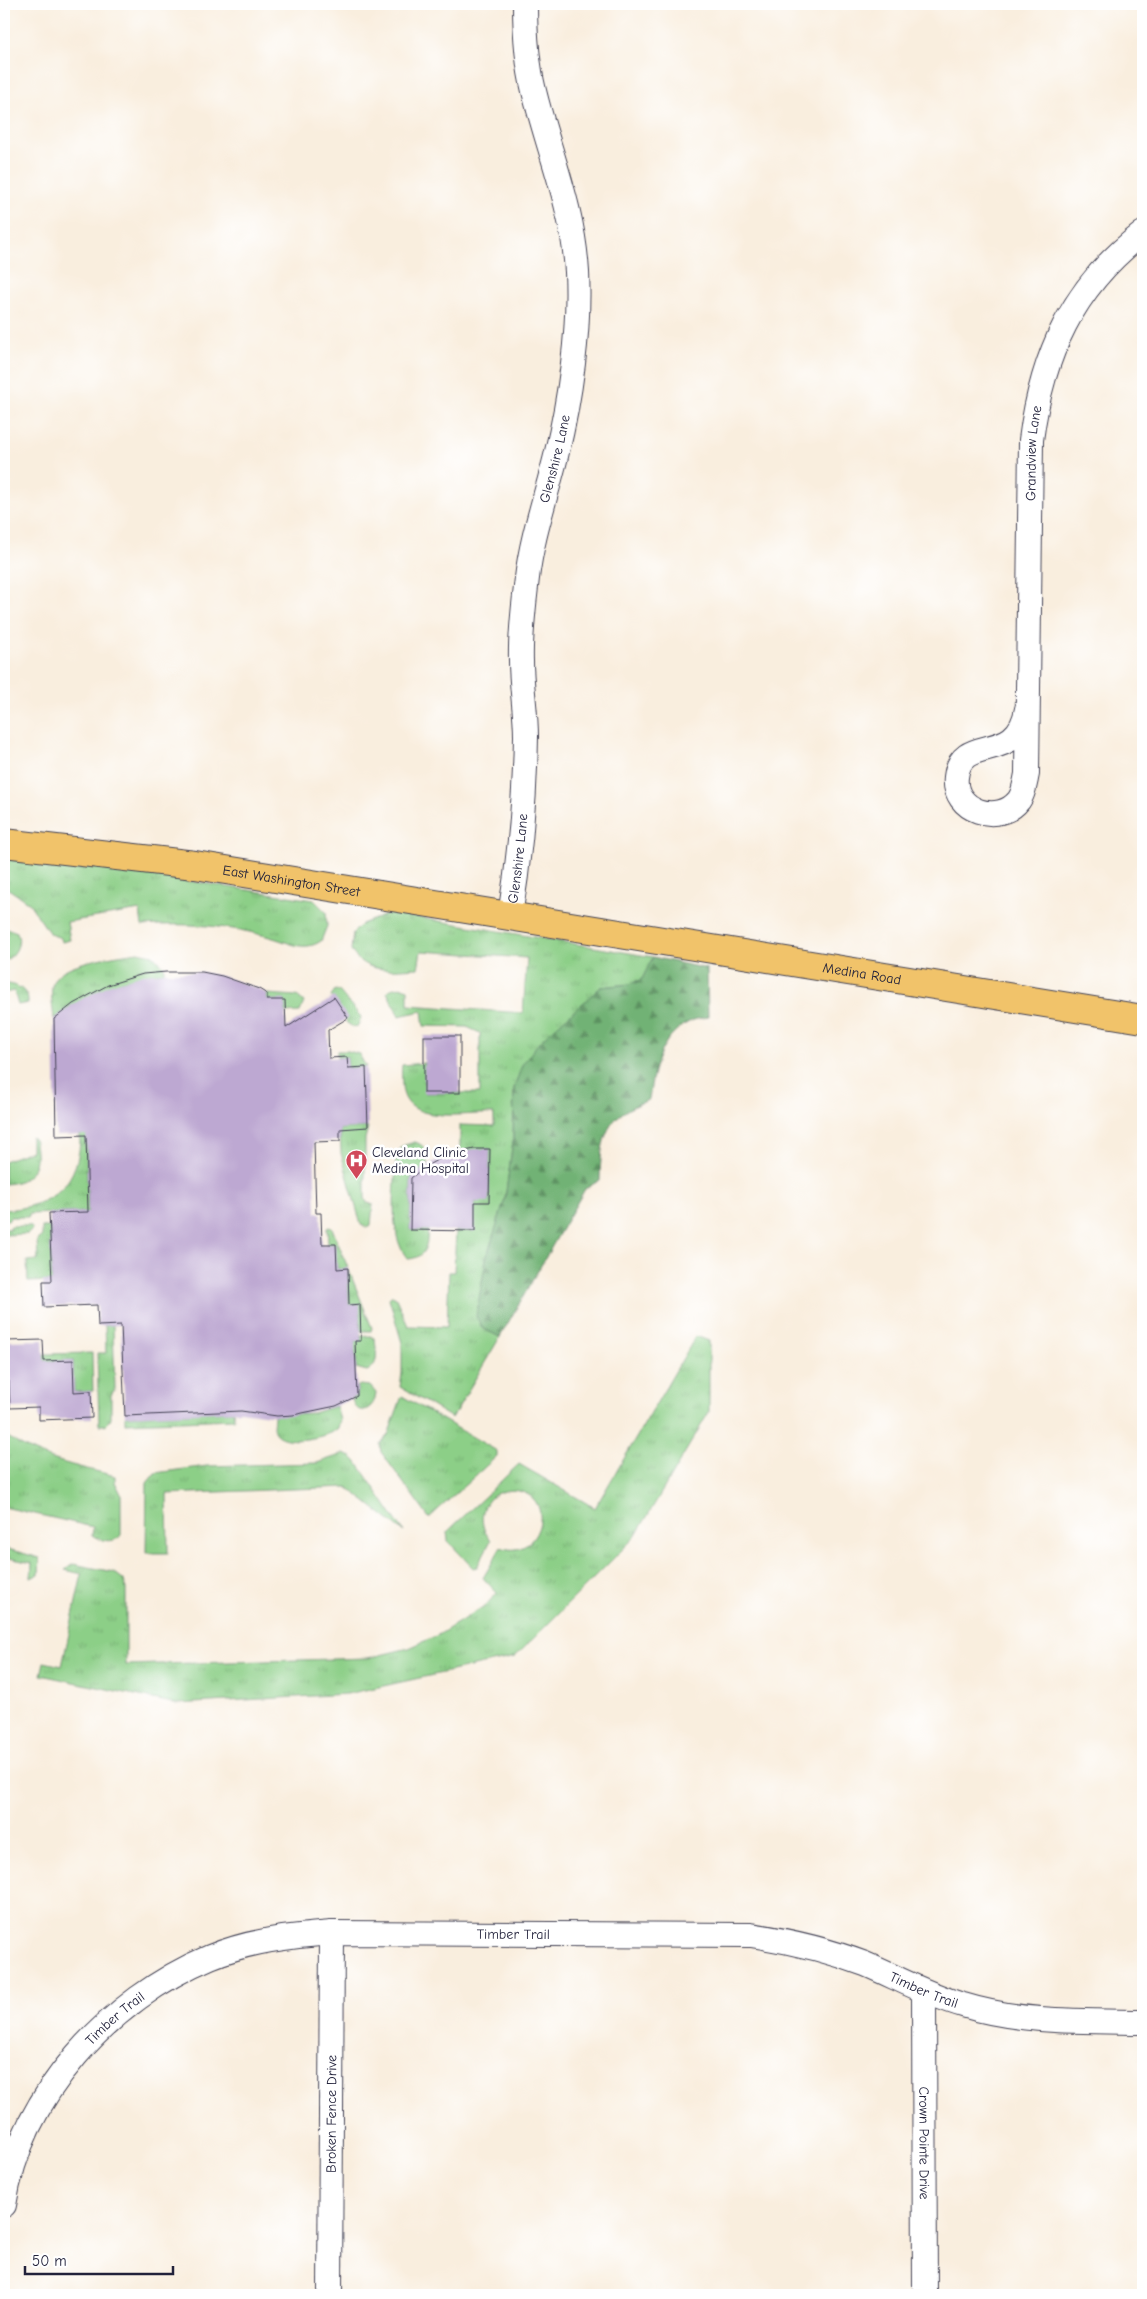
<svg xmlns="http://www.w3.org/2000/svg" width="1147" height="2299" viewBox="0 0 1147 2299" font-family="'Comic Neue',sans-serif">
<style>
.grass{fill:url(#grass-tufts);stroke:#577861}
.forest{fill:url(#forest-firs);stroke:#4a6a58}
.building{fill:#bda8d2}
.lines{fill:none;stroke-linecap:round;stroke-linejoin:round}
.minor-casing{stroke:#424153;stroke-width:26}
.highway-casing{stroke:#424153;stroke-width:30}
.minor{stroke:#fff;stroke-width:24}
.highway{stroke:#f1c36a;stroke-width:28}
.labels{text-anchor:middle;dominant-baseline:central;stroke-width:5;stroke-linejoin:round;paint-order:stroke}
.street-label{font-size:14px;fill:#22223b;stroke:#fff}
.poi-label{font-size:14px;fill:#22223b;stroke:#fff;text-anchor:start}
</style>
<defs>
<pattern id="grass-tufts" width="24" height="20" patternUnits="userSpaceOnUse" patternTransform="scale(1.25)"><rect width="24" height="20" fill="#8ccf87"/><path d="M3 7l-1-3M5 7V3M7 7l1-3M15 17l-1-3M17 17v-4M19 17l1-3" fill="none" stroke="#78b175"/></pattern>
<pattern id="forest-firs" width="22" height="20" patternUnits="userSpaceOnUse" patternTransform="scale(1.25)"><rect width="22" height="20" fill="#71b274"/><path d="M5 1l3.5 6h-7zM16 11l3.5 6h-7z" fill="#5c9060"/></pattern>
</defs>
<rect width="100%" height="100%" fill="#fff"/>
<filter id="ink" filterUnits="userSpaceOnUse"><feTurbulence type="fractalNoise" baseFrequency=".02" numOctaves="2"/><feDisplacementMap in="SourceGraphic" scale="10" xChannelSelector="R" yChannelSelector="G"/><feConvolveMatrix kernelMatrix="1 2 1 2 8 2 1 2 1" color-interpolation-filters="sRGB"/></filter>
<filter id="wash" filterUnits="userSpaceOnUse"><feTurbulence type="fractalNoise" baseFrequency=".0096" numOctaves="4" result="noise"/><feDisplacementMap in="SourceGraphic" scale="20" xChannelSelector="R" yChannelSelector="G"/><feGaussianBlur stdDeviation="1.12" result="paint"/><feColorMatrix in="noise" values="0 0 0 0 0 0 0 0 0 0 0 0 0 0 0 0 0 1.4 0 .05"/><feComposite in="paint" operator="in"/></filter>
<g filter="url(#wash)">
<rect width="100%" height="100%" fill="#f9eede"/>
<g class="grass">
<path d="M4 856 50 860 314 900 326 912 327 926 321 941C305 952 290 943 273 938 229 925 187 923 142 926L140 910 67 922 70 940 62 942 61 938 50 934 29 903 4 886Z"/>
<path d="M391 913 653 957 643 979 630 984 601 987 572 1015 514 1088 513 1141 504 1207 482 1328 500 1337 452 1418 400 1387 402 1373V1343L389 1298 391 1296H395L408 1326 447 1327 449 1272H454L456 1231H474L475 1202 489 1201 490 1149 460 1151V1125L494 1126V1114C463 1112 404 1127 402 1085 402 1078 401 1071 402 1065L424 1063 425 1093H480V1033L467 1027 424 1026 422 1011 399 1016 387 992C391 987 402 986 408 989V1005L523 1013 527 958 421 951 418 968C395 969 364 975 351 950L353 933 362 924Z"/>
<path d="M9 929 17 932C22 944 15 956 4 961V931Z"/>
<path d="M138 952 153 955 164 967V972C121 977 88 993 54 1019 53 1008 49 990 54 980 62 962 119 955 138 952Z"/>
<path d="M4 984C15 983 29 990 28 1003L18 1005 14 991 4 993Z"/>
<path d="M335 990 339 991 361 1017 358 1026 353 1027 347 1023 331 996Z"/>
<path d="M267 994 297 996 304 1002 300 1012 285 1013V1000H267Z"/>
<path d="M337 1051H348L359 1054 366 1067 348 1068 347 1057 337 1058Z"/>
<path d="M368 1127 365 1139V1198L367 1203 373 1204 371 1225 366 1227 361 1225 341 1153 340 1129Z"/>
<path d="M80 1133H92L86 1138 88 1212 29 1214V1217H10L9 1220H4V1210C52 1207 81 1184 80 1133Z"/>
<path d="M31 1137C36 1140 35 1145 36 1151 38 1173 25 1183 4 1184V1161L31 1151Z"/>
<path d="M415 1142C427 1146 427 1153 427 1165L411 1178 410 1230H428C427 1245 426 1258 408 1259 387 1235 396 1187 396 1157L402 1146Z"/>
<path d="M10 1226H30L33 1229 28 1234 4 1235V1229H10Z"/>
<path d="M42 1227H50L52 1281 28 1282 27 1261 38 1260 37 1240 42 1236Z"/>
<path d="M329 1227 332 1228 372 1328 371 1331H361L359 1304 349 1305 348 1269H337L336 1244H328L327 1228Z"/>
<path d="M105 1325H113L115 1389 111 1395V1419L105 1425H99L97 1353H106Z"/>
<path d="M361 1336H371L375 1339C376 1351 380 1365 367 1371L356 1368V1355L351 1342 361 1341Z"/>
<path d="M696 1336 709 1341V1412L635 1537 515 1657 347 1694 177 1704 41 1675 44 1662 62 1666 82 1574 65 1570 73 1564 114 1572 124 1580 126 1589V1665L368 1658 409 1648 440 1634 486 1605 497 1593 483 1578 501 1547C538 1562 558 1500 519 1491 510 1489 500 1491 493 1496 479 1507 479 1528 491 1540L477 1567 473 1568 448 1541 447 1532 519 1464 595 1508Z"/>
<path d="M92 1353 93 1391 74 1392 73 1360 44 1361V1354Z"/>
<path d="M360 1385 370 1386 376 1393C375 1411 356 1418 352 1399L357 1396V1387Z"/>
<path d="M402 1396 497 1451V1456L429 1518 381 1452 380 1444 388 1435Z"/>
<path d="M336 1406 340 1420 338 1428C328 1438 281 1447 274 1431 272 1427 274 1420 274 1415L313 1413Z"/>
<path d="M233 1411 234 1419 125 1423V1416Z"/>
<path d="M4 1434C36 1459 77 1466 115 1476V1482L121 1494V1535C115 1544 100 1541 92 1535L93 1527 4 1507Z"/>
<path d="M343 1454 352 1457 356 1461 404 1532 347 1487 167 1494 168 1553H146L147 1483 155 1473 207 1466 317 1463Z"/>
<path d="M4 1548 40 1558 39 1574 31 1578 32 1563 4 1557Z"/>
</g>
<path class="forest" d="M653 957 707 969 708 1017C702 1018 694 1019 689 1022 659 1037 653 1070 649 1100 605 1115 601 1137 600 1180L585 1189 500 1337 482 1328 476 1316 486 1259 505 1199 513 1141 514 1088 522 1065 540 1041 601 987 630 984 642 979Z"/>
<g id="blocks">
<g class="building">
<path d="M166 972H202L222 976 259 989 267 994V1000H285L286 1028 334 997 348 1018 328 1030 329 1058 347 1057 348 1068 366 1067 368 1127 340 1129V1141L314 1142 316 1213H321L322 1244H336L337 1269 348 1268 349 1305 360 1304 361 1341H355L357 1396 336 1406 293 1415 277 1416 241 1411 125 1416 121 1325 98 1326 97 1305 44 1307 43 1281H52L49 1213 88 1212 86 1135 56 1136 54 1019 73 1004 108 985 143 974Z"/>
<rect x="424" y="1036" width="36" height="57"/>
<path d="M474 1149H490L489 1202H475V1231L410 1230 411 1178 423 1168 444 1156Z"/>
<path d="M43 1340 44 1361 73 1360 74 1392 91 1391 92 1418 39 1420V1407L10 1408 9 1381H4V1346H7L6 1341Z"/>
</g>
</g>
</g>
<g filter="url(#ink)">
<use href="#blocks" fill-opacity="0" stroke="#424153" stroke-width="1"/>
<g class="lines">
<defs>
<g id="minor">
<path id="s1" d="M1027 709C1017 767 961 731 956 777 952 811 999 826 1019 800 1024 793 1025 783 1027 774L1031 440C1042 355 1073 286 1143 233"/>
<path id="s2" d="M510 916C520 856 525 797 526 736 526 711 521 686 521 661 520 634 524 605 527 578 532 536 546 497 556 456 570 399 580 330 577 272 573 206 549 153 534 91 527 63 525 33 525 4"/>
<path id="s3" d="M924 1992 925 2295"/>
<path id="s4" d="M4 2205C21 2095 110 1999 210 1957 249 1941 290 1936 332 1933L751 1935C790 1941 828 1950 865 1964 898 1978 928 1995 963 2005 1021 2023 1083 2021 1143 2022"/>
<path id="s5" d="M330 2295 332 1933"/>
</g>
<g id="highway">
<path id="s6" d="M4 843 195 865 1143 1019"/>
</g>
</defs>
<use href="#minor" class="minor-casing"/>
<use href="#highway" class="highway-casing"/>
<use href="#minor" class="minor"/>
<use href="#highway" class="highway"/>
</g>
</g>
<defs>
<symbol id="hospital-pin" viewBox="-11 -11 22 30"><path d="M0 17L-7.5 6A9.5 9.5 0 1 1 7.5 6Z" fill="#d1495b" stroke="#fff"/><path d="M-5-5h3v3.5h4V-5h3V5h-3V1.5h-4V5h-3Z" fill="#fff"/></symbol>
</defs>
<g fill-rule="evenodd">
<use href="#hospital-pin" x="344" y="1148" width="25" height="34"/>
</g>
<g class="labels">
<g class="street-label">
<text stroke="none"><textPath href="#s1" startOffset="544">Grandview Lane</textPath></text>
<text stroke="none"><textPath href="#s2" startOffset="462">Glenshire Lane</textPath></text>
<text stroke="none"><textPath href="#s2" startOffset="58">Glenshire Lane</textPath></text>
<text stroke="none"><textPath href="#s6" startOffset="290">East Washington Street</textPath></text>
<text stroke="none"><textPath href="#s6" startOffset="868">Medina Road</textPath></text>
<text stroke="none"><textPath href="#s4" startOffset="642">Timber Trail</textPath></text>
<text stroke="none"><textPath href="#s4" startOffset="1062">Timber Trail</textPath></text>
<text stroke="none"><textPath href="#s4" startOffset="222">Timber Trail</textPath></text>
<text stroke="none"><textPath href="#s5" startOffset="181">Broken Fence Drive</textPath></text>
<text stroke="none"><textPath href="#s3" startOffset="151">Crown Pointe Drive</textPath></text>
</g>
<g class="poi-label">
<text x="372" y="1152">Cleveland Clinic<tspan x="372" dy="16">Medina Hospital</tspan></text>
</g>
</g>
<rect width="1147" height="2299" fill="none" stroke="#fff" stroke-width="20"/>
<path d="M25 2266v8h148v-8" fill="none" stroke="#22223b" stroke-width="2.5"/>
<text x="32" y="2266" font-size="15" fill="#22223b" stroke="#ffffff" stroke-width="4" paint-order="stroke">50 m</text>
</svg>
